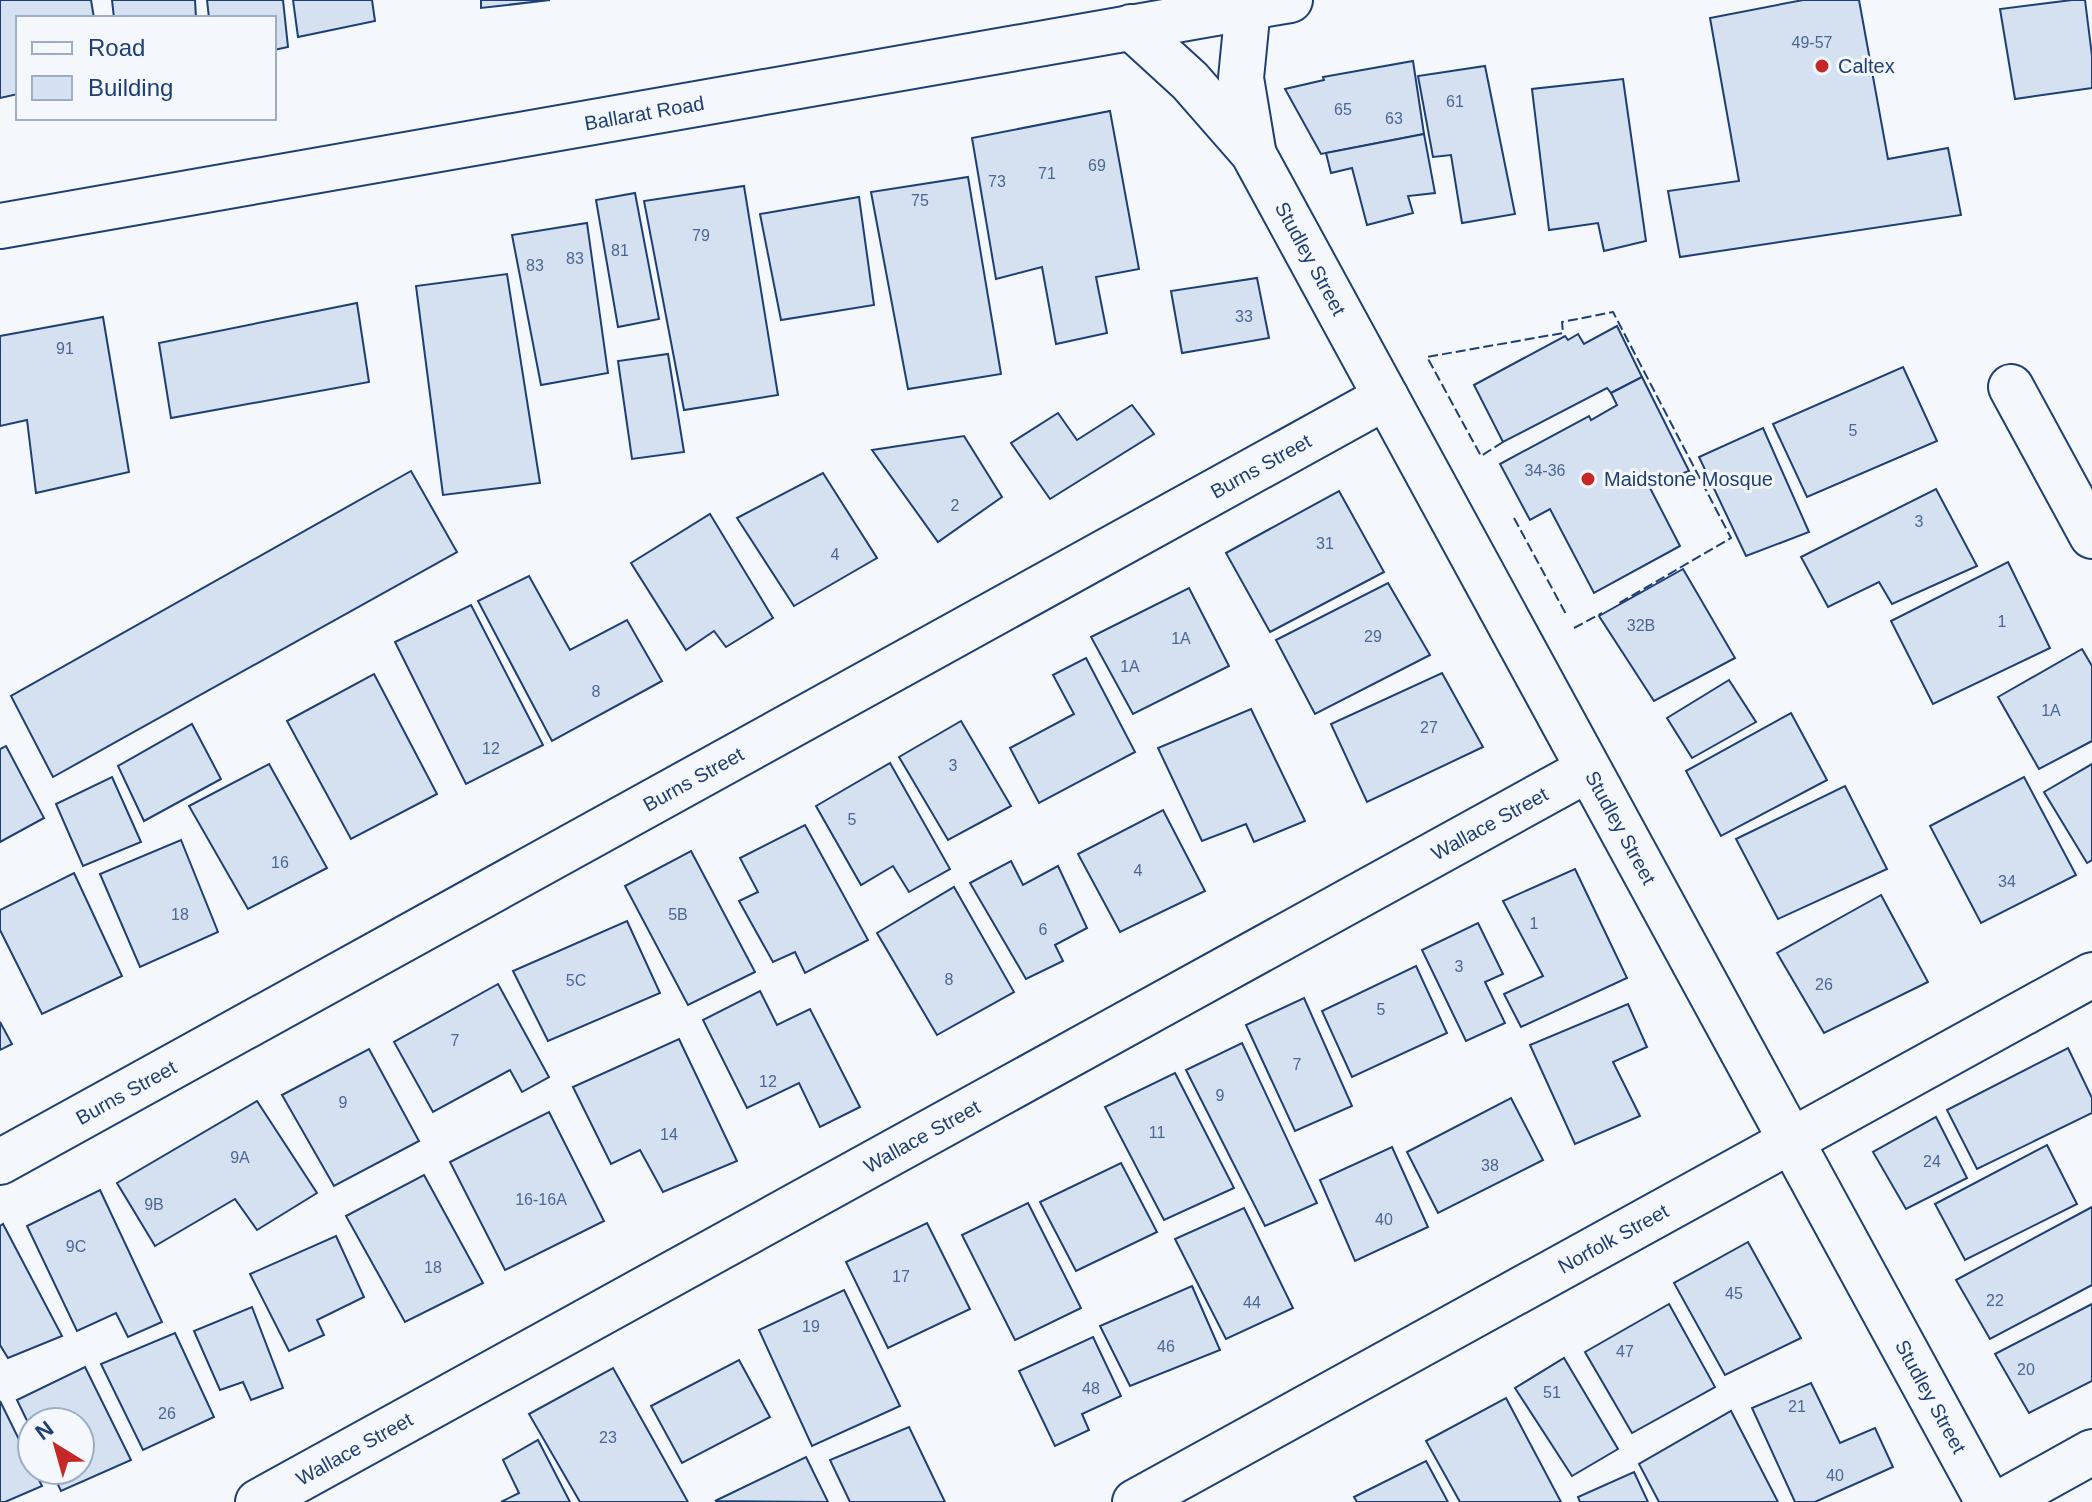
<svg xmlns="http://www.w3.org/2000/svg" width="2092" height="1502" viewBox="0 0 2092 1502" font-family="Helvetica,sans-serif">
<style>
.building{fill:#d5e0f0;stroke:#1d3f73;stroke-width:2}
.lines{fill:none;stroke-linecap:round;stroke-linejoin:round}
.minor-casing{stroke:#1d3f73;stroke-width:48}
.trunk-casing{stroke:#1d3f73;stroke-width:48}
.minor{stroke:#f4f7fb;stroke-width:44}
.trunk{stroke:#f4f7fb;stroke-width:44}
.fence{stroke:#1d3f73;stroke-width:2;stroke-dasharray:10 4;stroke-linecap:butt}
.poi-dot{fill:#c62828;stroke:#f4f7fb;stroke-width:3}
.labels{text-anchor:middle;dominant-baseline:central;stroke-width:6;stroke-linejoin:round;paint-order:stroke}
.number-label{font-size:16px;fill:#4b6792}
.poi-label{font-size:20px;fill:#1d3f73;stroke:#f4f7fb;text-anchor:start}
.street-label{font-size:20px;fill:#1d3f73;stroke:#f4f7fb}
</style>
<rect width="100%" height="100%" fill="#f4f7fb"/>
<g class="building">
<path d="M0 0H91L94 18H18V94L0 98Z"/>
<path d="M112 0H195L196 18H114Z"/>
<path d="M207 0H283L288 47 274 50V18H209Z"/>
<path d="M293 0H372L375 21 298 37Z"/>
<path d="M481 0H550L481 8Z"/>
<path d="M1803 0H1859L1888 159 1948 148 1961 215 1680 257 1668 191 1739 181 1710 18Z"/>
<path d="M2072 0H2085L2092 56V88L2015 99 2000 9Z"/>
<path d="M1413 61 1424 134 1321 154 1285 89 1324 80 1323 77Z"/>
<path d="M1485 66 1515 214 1462 223 1451 155 1433 157 1418 76Z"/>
<path d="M1623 79 1646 241 1604 251 1598 223 1549 230 1532 89Z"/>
<path d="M1110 111 1139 269 1096 277 1107 333 1056 344 1042 267 996 279 972 138Z"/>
<path d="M1424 134 1435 193 1408 196 1413 213 1367 225 1352 168 1331 173 1326 153Z"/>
<path d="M968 177 1001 374 908 389 871 192Z"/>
<path d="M744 186 778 395 684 410 644 201Z"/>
<path d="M635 193 659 319 618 327 596 200Z"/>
<path d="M859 197 874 305 781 320 760 214Z"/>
<path d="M587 223 608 373 541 385 512 235Z"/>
<path d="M507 274 540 483 443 495 416 286Z"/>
<path d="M1257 278 1269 338 1182 353 1171 291Z"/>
<path d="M357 303 369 382 171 418 159 343Z"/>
<path d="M103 317 129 472 36 493 27 420 0 426V336Z"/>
<path d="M1617 326 1642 377 1611 393 1607 388 1503 442 1474 385 1565 336 1568 340 1578 334 1584 344Z"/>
<path d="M668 354 684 452 632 459 618 361Z"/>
<path d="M1903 367 1937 441 1807 497 1773 424Z"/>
<path d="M1642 377 1689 471 1649 486 1680 546 1594 593 1550 509 1530 520 1500 464 1589 416 1591 420 1617 405 1611 393Z"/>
<path d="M1132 405 1154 434 1050 499 1011 443 1058 413 1077 440Z"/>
<path d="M1763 428 1809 532 1746 556 1699 457Z"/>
<path d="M964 436 1002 497 938 542 872 450Z"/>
<path d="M411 471 457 552 53 777 11 696Z"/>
<path d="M823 473 877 558 794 606 737 518Z"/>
<path d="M1936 489 1977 566 1892 604 1879 582 1828 607 1801 557Z"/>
<path d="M1339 491 1384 572 1270 632 1226 553Z"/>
<path d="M710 514 773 618 726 647 714 631 686 650 631 563Z"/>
<path d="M2008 562 2050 648 1933 704 1891 621Z"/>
<path d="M1683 569 1735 658 1654 701 1599 616Z"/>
<path d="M529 576 570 650 627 620 662 681 552 741 478 601Z"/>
<path d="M1388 583 1430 655 1315 714 1276 640Z"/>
<path d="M1189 588 1229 666 1133 714 1091 637Z"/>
<path d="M471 605 543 745 466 784 395 642Z"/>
<path d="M2082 649 2092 666V741L2039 769 1998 697Z"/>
<path d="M1086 658 1135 752 1039 803 1010 748 1074 714 1053 675Z"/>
<path d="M1442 673 1483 747 1367 802 1331 724Z"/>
<path d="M374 674 437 794 351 839 287 721Z"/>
<path d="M1729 680 1756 722 1692 758 1667 718Z"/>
<path d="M1251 709 1305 821 1254 842 1246 824 1202 841 1158 748Z"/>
<path d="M1791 713 1827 780 1721 836 1686 771Z"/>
<path d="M961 721 1011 806 948 840 899 757Z"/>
<path d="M192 724 221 779 144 821 118 766Z"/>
<path d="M6 746 44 818 0 842V749Z"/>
<path d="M890 763 950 869 909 892 893 866 861 885 816 806Z"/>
<path d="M269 764 327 868 248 909 189 806Z"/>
<path d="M2092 764V860L2087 863 2044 792Z"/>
<path d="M112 777 141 842 83 866 56 804Z"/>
<path d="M2024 777 2076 875 1981 923 1930 826Z"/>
<path d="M1845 786 1887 869 1778 919 1736 839Z"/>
<path d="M1163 810 1205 891 1120 932 1078 854Z"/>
<path d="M805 825 868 940 805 973 795 952 773 962 739 901 758 892 740 858Z"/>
<path d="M181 840 218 932 140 967 100 874Z"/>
<path d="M691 851 755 972 688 1005 625 886Z"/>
<path d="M1011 861 1023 885 1058 866 1087 928 1055 945 1063 961 1026 979 970 883Z"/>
<path d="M1575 869 1627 978 1521 1027 1504 994 1543 976 1503 901Z"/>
<path d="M74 873 122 976 42 1014 0 930V910Z"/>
<path d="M954 887 1014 992 937 1035 877 933Z"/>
<path d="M1881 895 1928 982 1824 1033 1777 953Z"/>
<path d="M627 921 660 993 548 1041 513 971Z"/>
<path d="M1478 923 1503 974 1485 982 1505 1023 1466 1041 1422 950Z"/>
<path d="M1416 966 1447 1033 1352 1077 1322 1011Z"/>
<path d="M498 984 549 1077 522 1092 510 1070 433 1112 394 1042Z"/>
<path d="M760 991 777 1025 810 1009 860 1107 820 1127 799 1083 747 1108 703 1020Z"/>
<path d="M1304 998 1352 1106 1295 1131 1246 1025Z"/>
<path d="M1628 1004 1647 1047 1613 1062 1640 1116 1575 1144 1530 1045Z"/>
<path d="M0 1022 12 1044 0 1050Z"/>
<path d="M679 1039 737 1161 663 1192 640 1150 611 1164 573 1087Z"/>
<path d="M1242 1043 1317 1203 1265 1226 1186 1070Z"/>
<path d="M2068 1048 2092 1098V1113L1977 1169 1947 1110Z"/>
<path d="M369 1049 419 1141 334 1186 282 1095Z"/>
<path d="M1175 1073 1234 1188 1164 1220 1105 1107Z"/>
<path d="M1511 1098 1543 1160 1438 1213 1407 1152Z"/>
<path d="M257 1101 317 1193 257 1230 235 1199 155 1246 117 1183Z"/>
<path d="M549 1112 604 1221 505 1270 450 1162Z"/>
<path d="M1936 1117 1967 1178 1906 1209 1873 1152Z"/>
<path d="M2047 1145 2077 1204 1965 1260 1935 1204Z"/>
<path d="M1392 1147 1428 1227 1355 1261 1320 1180Z"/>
<path d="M1121 1163 1157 1232 1076 1271 1040 1202Z"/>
<path d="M424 1175 483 1283 405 1322 346 1216Z"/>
<path d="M100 1190 162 1322 128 1337 116 1313 77 1331 27 1226Z"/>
<path d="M1028 1203 1081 1308 1015 1340 962 1235Z"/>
<path d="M2092 1207V1285L1990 1339 1956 1280Z"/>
<path d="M1244 1208 1293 1308 1226 1339 1175 1239Z"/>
<path d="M927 1223 970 1309 888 1348 846 1262Z"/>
<path d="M3 1224 62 1336 8 1358 0 1345V1226Z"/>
<path d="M336 1236 364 1297 317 1320 324 1335 289 1351 250 1274Z"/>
<path d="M1748 1242 1801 1338 1725 1375 1674 1283Z"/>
<path d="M1192 1286 1220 1350 1130 1386 1100 1326Z"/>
<path d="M844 1290 900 1406 812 1446 759 1330Z"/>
<path d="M1669 1304 1715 1387 1632 1433 1585 1352Z"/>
<path d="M2092 1304V1381L2029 1413 1995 1354Z"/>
<path d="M252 1307 283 1388 251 1400 243 1382 220 1390 194 1331Z"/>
<path d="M175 1333 214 1417 143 1450 101 1364Z"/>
<path d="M1093 1337 1121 1396 1082 1414 1089 1430 1055 1446 1019 1371Z"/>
<path d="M1564 1358 1618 1449 1572 1476 1515 1388Z"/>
<path d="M739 1360 770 1417 682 1463 651 1406Z"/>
<path d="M85 1367 131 1460 61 1491 51 1470H80V1422H32V1431L17 1400Z"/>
<path d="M613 1368 688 1502H580L529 1414Z"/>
<path d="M1811 1383 1840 1443 1875 1428 1893 1467 1815 1502H1795L1752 1408Z"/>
<path d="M1506 1398 1561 1502H1460L1426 1441Z"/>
<path d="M0 1401 42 1486 5 1502H0Z"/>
<path d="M1731 1411 1778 1502H1659L1639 1464Z"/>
<path d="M909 1427 945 1502H850L830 1460Z"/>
<path d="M538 1440 570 1502H501L519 1493 503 1460Z"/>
<path d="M806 1457 828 1502 715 1501Z"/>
<path d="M1426 1461 1448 1502H1357L1354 1497Z"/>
<path d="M1634 1472 1648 1502H1580L1578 1497Z"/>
</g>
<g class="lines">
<defs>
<g id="minor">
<path d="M1248 7 1241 78 1253 150"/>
<path id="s1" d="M1131 27 1190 81 1253 153 1988 1502"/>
<path d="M2011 387 2092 536"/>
<path id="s2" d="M0 1162 1386 397"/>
<path id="s3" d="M258 1502 1587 770"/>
<path id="s4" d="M1135 1502 2092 975"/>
<path d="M2002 1502 2092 1452"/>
</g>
<g id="trunk">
<path id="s5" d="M0 226 1290 0"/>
</g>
</defs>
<use href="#minor" class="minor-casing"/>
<use href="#trunk" class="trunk-casing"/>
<use href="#minor" class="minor"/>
<use href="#trunk" class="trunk"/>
<g class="fence">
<path d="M1503 442 1481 456 1427 357 1563 333 1562 322 1613 312 1731 538 1616 605"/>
<path d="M1514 518 1567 616"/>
<path d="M1574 628 1602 613"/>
</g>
</g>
<g class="poi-dot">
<circle cx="1822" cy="66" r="8"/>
<circle cx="1588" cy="479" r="8"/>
</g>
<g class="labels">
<g class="number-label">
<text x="1812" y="42">49-57</text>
<text x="1455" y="101">61</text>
<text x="1343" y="109">65</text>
<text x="1394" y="118">63</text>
<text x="1097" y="165">69</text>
<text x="1047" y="173">71</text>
<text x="997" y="181">73</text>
<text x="920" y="200">75</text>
<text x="701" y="235">79</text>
<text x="620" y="250">81</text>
<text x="575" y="258">83</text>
<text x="535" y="265">83</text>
<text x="1244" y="316">33</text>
<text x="65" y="348">91</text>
<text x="1853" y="430">5</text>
<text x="1545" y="470">34-36</text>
<text x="955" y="505">2</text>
<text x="1919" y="521">3</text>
<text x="1325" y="543">31</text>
<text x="835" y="554">4</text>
<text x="2002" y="621">1</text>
<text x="1641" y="625">32B</text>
<text x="1373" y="636">29</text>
<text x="1181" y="638">1A</text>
<text x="1130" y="666">1A</text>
<text x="596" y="691">8</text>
<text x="2051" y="710">1A</text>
<text x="1429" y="727">27</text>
<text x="491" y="748">12</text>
<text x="953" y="765">3</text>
<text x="852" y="819">5</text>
<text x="280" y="862">16</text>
<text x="1138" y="870">4</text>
<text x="2007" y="881">34</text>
<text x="180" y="914">18</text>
<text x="678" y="914">5B</text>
<text x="1534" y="923">1</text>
<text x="1043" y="929">6</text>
<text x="1459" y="966">3</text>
<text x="949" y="979">8</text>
<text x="576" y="980">5C</text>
<text x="1824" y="984">26</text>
<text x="1381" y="1009">5</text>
<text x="455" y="1040">7</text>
<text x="1297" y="1064">7</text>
<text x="768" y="1081">12</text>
<text x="1220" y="1095">9</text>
<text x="343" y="1102">9</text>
<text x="1157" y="1132">11</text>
<text x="669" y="1134">14</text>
<text x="240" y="1157">9A</text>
<text x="1932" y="1161">24</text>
<text x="1490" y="1165">38</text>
<text x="541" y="1199">16-16A</text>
<text x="154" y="1204">9B</text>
<text x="1384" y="1219">40</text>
<text x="76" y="1246">9C</text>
<text x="433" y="1267">18</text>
<text x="901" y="1276">17</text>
<text x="1734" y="1293">45</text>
<text x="1995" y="1300">22</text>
<text x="1252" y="1302">44</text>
<text x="811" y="1326">19</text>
<text x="1166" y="1346">46</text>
<text x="1625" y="1351">47</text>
<text x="2026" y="1369">20</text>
<text x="1091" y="1388">48</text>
<text x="1552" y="1392">51</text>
<text x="1797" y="1406">21</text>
<text x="167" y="1413">26</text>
<text x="608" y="1437">23</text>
<text x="1835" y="1475">40</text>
</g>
<g class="poi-label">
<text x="1838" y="66">Caltex</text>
<text x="1604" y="479">Maidstone Mosque</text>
</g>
<g class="street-label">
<text stroke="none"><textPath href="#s5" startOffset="654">Ballarat Road</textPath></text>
<text stroke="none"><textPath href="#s1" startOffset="296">Studley Street</textPath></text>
<text stroke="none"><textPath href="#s2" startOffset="1440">Burns Street</textPath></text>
<text stroke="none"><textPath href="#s2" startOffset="792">Burns Street</textPath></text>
<text stroke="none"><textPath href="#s3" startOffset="1406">Wallace Street</textPath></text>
<text stroke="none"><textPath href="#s1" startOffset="944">Studley Street</textPath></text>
<text stroke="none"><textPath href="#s2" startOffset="144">Burns Street</textPath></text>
<text stroke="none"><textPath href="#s3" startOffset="758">Wallace Street</textPath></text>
<text stroke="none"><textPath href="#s4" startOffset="546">Norfolk Street</textPath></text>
<text stroke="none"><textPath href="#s1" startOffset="1592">Studley Street</textPath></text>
<text stroke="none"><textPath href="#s3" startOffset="110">Wallace Street</textPath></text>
</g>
</g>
<rect x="16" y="16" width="260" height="104" fill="#f4f7fb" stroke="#9eadc5" stroke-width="2"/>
<rect x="32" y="42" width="40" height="12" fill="#f4f7fb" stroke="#9eadc5" stroke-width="2"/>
<text x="88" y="56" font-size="24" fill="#1d3f73">Road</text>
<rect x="32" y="76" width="40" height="24" fill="#d5e0f0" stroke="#9eadc5" stroke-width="2"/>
<text x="88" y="96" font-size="24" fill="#1d3f73">Building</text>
<g transform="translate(56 1446) rotate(323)"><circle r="38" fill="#f4f7fb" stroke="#9eadc5" stroke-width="2"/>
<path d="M0-6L14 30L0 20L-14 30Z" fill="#c62828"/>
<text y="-12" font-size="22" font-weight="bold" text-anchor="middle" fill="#1d3f73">N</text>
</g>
</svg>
